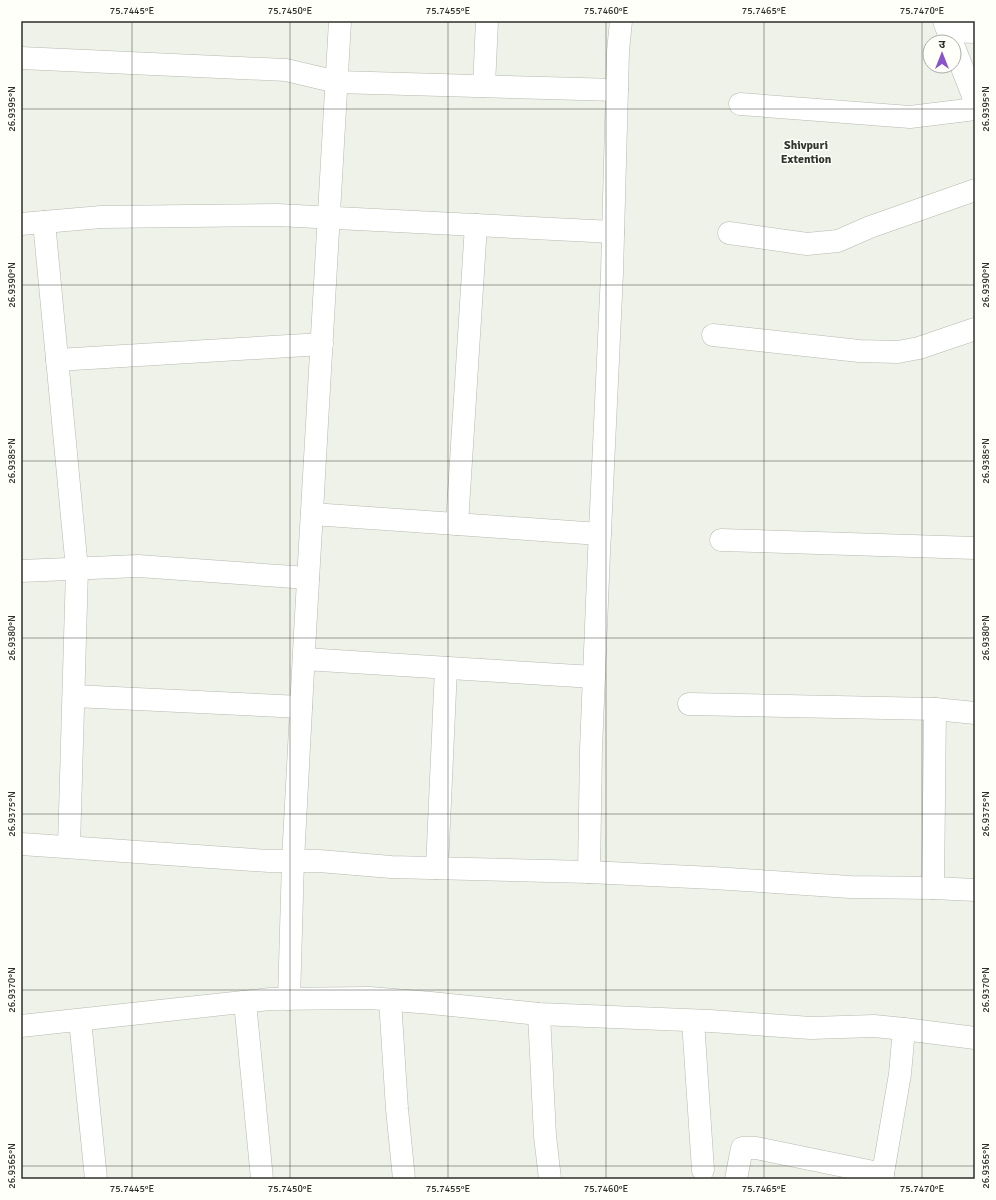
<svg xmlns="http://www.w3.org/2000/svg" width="996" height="1200" viewBox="0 0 996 1200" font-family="Signika,'Noto Sans Devanagari',sans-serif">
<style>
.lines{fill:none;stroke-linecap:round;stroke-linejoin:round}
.minor-casing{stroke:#b6b9af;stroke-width:23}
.tertiary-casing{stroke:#b6b9af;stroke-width:23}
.minor{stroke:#fff;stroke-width:22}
.tertiary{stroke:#fff;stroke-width:22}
.ticks{fill:none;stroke:#2d2e2a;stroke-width:1;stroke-opacity:0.45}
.labels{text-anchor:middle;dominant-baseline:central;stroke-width:3;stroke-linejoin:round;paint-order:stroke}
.quarter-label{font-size:12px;font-weight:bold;fill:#32352d;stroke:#fdfff8}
.neatline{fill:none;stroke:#2d2e2a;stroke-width:1.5}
.ticks-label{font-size:10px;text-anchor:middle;fill:#2d2e2a}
</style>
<rect width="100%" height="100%" fill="#eef2e8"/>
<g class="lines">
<defs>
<g id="minor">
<path d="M948 31 975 32"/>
<path d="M21 58 286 70 337 82 617 90"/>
<path d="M484 86 487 21"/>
<path d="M740 104 910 117 975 109"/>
<path d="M44 222 77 569 69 847"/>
<path d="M21 224 101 217 277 215 613 232"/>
<path d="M729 233 807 244 838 241 870 227 975 190"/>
<path d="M713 335 859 351 898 352 919 348 975 329"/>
<path d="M57 360 322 344"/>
<path d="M312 514 600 534"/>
<path d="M457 524 476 225"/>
<path d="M721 540 975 548"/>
<path d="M21 571 138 566 308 578"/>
<path d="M304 659 594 677"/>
<path d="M74 696 301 707"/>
<path d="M689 704 935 709 975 713"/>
<path d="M21 844 269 861H319L391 867 589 872 713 878 850 887 933 888 975 890"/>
<path d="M437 868 446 668"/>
<path d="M589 872 591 749 599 553 612 273 618 51 621 21"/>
<path d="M933 888 935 709"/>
<path d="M289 999 293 861 305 633 340 21"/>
<path d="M390 1000 397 1109 404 1179"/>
<path d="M245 1002 262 1179"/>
<path d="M539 1014 545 1136 550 1179"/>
<path d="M80 1020 96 1179"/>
<path d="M693 1021 703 1170"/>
<path d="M21 1026 270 999 370 998 431 1003 539 1014 710 1021 811 1028 874 1026 904 1029 975 1038"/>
<path d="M736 1179 742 1148H756L883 1174"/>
<path d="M882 1179 900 1074 904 1029"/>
</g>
<g id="tertiary">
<path d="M944 21 952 42"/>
<path d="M954 47 975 101"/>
</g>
</defs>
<use href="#minor" class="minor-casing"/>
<use href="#tertiary" class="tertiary-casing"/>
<use href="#minor" class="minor"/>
<use href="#tertiary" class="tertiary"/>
</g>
<path class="ticks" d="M132 21V1179M290 21V1179M448 21V1179M606 21V1179M764 21V1179M922 21V1179M21 109H975M21 285H975M21 461H975M21 638H975M21 814H975M21 990H975M21 1166H975"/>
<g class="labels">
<g class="quarter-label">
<text x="806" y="145">Shivpuri<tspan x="806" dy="14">Extention</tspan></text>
</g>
</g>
<rect width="996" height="1200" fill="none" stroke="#fdfff8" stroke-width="44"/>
<g transform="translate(942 54)"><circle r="19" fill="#fdfff8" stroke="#aaaba6"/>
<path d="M0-3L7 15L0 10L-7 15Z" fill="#8b53ca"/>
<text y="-6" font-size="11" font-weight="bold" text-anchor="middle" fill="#2d2e2a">उ</text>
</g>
<rect x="22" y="22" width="952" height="1156" class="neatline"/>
<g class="ticks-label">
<text x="132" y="14">75.7445°E</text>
<text x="290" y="14">75.7450°E</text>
<text x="448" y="14">75.7455°E</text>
<text x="606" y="14">75.7460°E</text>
<text x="764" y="14">75.7465°E</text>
<text x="922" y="14">75.7470°E</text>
<text transform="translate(11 109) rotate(-90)" y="4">26.9395°N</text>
<text transform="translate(985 109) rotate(-90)" y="4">26.9395°N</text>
<text transform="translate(11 285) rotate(-90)" y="4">26.9390°N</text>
<text transform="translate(985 285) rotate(-90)" y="4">26.9390°N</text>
<text transform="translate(11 461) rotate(-90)" y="4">26.9385°N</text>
<text transform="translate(985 461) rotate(-90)" y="4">26.9385°N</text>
<text transform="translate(11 638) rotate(-90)" y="4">26.9380°N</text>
<text transform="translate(985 638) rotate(-90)" y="4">26.9380°N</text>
<text transform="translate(11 814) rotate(-90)" y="4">26.9375°N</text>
<text transform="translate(985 814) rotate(-90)" y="4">26.9375°N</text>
<text transform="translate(11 990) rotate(-90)" y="4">26.9370°N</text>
<text transform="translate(985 990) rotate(-90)" y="4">26.9370°N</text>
<text transform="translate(11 1166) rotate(-90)" y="4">26.9365°N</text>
<text transform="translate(985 1166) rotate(-90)" y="4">26.9365°N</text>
<text x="132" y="1192">75.7445°E</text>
<text x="290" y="1192">75.7450°E</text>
<text x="448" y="1192">75.7455°E</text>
<text x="606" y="1192">75.7460°E</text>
<text x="764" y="1192">75.7465°E</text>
<text x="922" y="1192">75.7470°E</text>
</g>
</svg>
